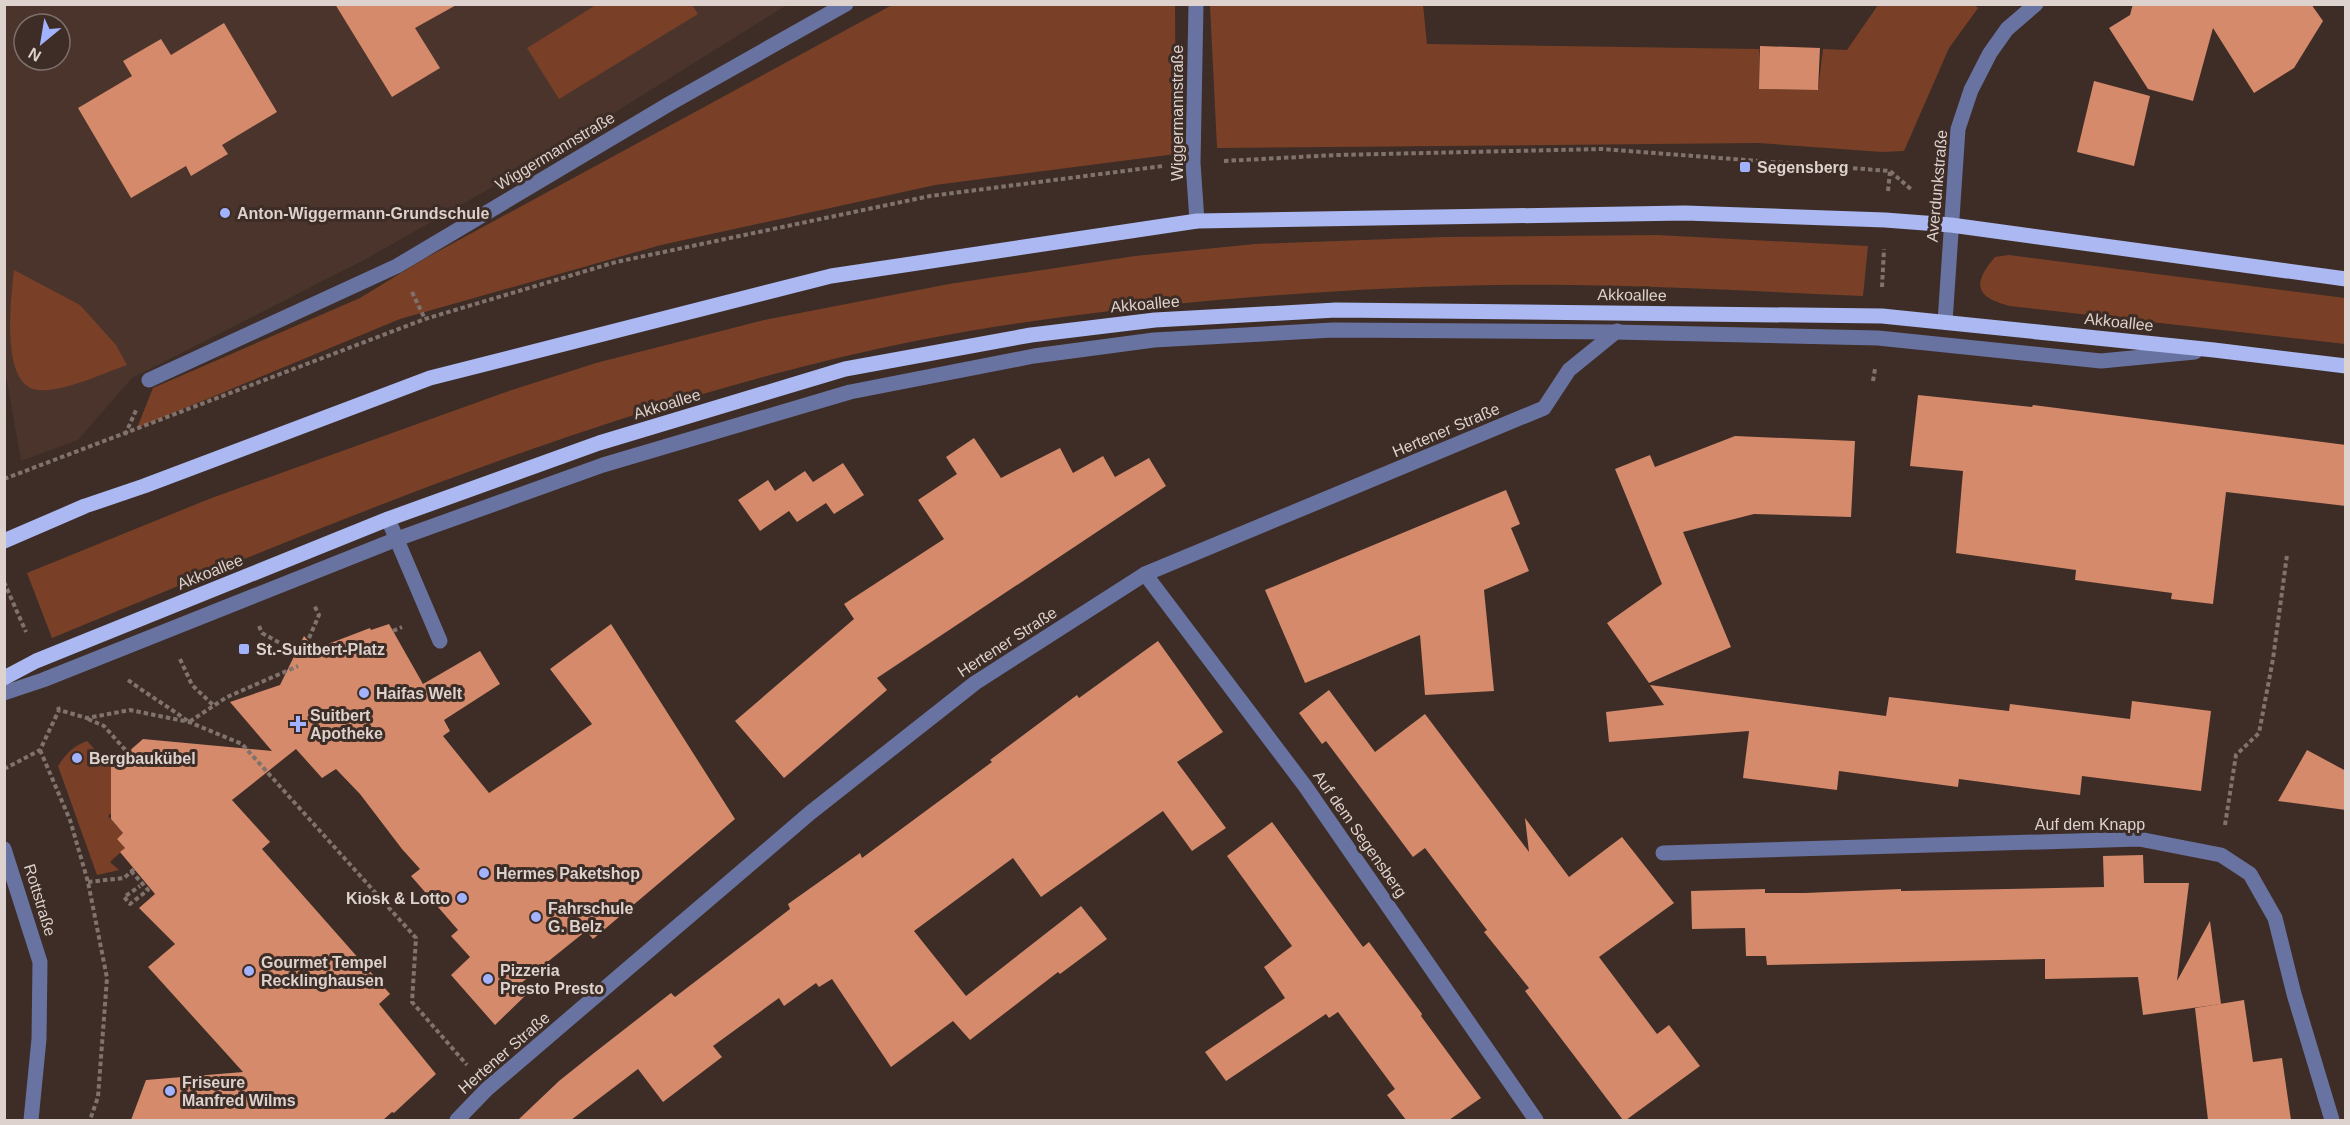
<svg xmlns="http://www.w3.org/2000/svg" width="2350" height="1125" viewBox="0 0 2350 1125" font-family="Helvetica,sans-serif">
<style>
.built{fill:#4b342b;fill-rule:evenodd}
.green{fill:#794027}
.building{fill:#d48a6b}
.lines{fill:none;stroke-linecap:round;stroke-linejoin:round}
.path{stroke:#80726c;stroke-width:4;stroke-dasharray:4.5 3;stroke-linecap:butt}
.minor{stroke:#6973a1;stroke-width:15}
.major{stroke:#abb8f1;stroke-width:15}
.poi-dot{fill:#a2b2fd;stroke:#3d2d26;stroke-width:2}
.labels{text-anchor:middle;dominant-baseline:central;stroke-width:6;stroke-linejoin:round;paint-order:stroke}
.street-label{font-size:16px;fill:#ddd2cd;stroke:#3d2d26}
.poi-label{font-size:16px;font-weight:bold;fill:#ddd2cd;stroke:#3d2d26;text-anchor:start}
</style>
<rect width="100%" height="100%" fill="#3d2d26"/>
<path class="built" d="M4 5H787L526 168 366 259 132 378 78 440 21 461 4 364ZM24 24H60V60H24Z"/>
<g class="green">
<path d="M1973 4 1978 8 1949 48 1904 151 1882 152 1758 143 1217 148 1210 5H1423L1427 44 1759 49 1760 89 1818 90 1823 49 1847 50 1878 5Z"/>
<path d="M596 5H692L698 14 559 99 527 48Z"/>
<path d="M892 5H1175L1176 154 935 185 661 245 400 319 137 428 153 388 360 298 424 259Z"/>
<path d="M1657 235 1868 246 1863 296C1767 292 1670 286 1573 285 1454 283 1335 290 1217 300 1118 309 1018 321 920 340 619 400 334 522 52 638L27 573 209 499 506 392 596 363 764 320 949 284 1135 256 1255 244 1445 237Z"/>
<path d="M2009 255 2345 298V344L2010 306C1975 297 1972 284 1995 257Z"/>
<path d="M14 270 80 305 116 345 127 365C104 373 61 393 38 390 0 386 11 298 14 270Z"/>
<path d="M87 741 111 767 113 811 108 816 123 833 117 839 125 848 110 862 119 870 97 875 58 766C66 754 73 746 87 741Z"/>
</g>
<g class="building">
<path d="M335 4H458L415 28 440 68 392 97Z"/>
<path d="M2133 4H2311L2323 21 2294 68 2254 93 2213 28 2193 101 2148 89 2109 28 2130 15Z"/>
<path d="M224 23 277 112 222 145 228 154 211 164 191 176 186 166 131 198 78 108 132 76 123 61 161 39 171 55Z"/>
<path d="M1760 46 1820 48 1818 90 1759 89Z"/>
<path d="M2094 81 2150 96 2134 166 2077 152Z"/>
<path d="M1918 395 2032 407 2033 405 2346 445V506L2226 492 2213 604 2171 599 2172 593 2075 580 2076 570 1956 553 1963 471 1910 466Z"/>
<path d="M1735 436 1855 441 1851 517 1754 514 1683 532 1731 647 1649 683 1607 623 1662 584 1615 469 1650 455 1655 467Z"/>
<path d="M974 438 1001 478 1060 448 1073 473 1103 456 1115 477 1149 458 1166 486 877 678 887 690 784 778 735 721 854 619 844 604 944 539 918 500 957 474 946 457Z"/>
<path d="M843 463 864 495 834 514 826 503 797 522 789 511 760 531 738 500 768 480 775 491 805 471 813 482Z"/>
<path d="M1506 490 1520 524 1511 528 1529 571 1484 590 1494 691 1425 695 1420 635 1305 683 1265 590Z"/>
<path d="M389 624 423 684 480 651 500 684 444 720 450 731 443 736 489 793 592 724 550 669 611 624 735 819 593 939 586 931 520 984 528 993 495 1025 451 975 470 957 451 936 458 930 411 876 420 869 402 849 360 794 336 769 322 778 296 749 232 800 270 842 262 849 390 994 379 1004 436 1074 394 1113 392 1112 383 1120H131L146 1080 243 1072 148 967 175 944 139 908 155 894 120 852 125 848 117 839 123 833 111 819V767L143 739 272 751 230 702 280 685 304 636 315 649 370 628 371 630Z"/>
<path d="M1158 641 1223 732 1177 762 1226 828 1192 851 1163 811 1041 897 1013 858 914 931 966 996 1081 906 1107 939 1060 974 1058 972 970 1040 953 1021 891 1067 832 979 819 987 816 983 784 1006 779 998 713 1046 722 1057 663 1102 638 1069 571 1120H518L559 1081 594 1053 671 993 675 997 790 909 788 904 860 853 862 858 992 762 990 760 1077 695 1079 698Z"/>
<path d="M1650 685 1886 716 1889 697 2009 711 2010 704 2130 719 2132 701 2211 711 2201 791 2082 776 2080 795 1959 779 1958 787 1839 771 1837 790 1743 778 1749 731 1609 742 1606 712 1664 705Z"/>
<path d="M1329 690 1375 752 1425 714 1529 852 1525 818 1569 877 1622 837 1674 903 1599 957 1657 1034 1669 1025 1700 1066 1626 1120H1623L1525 991 1529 988 1484 932 1487 930 1425 848 1413 857 1326 741 1322 744 1299 713Z"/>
<path d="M2307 750 2346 771V810L2278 801Z"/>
<path d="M1272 822 1363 947 1369 942 1422 1014 1421 1016 1481 1098 1449 1120H1406L1387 1095 1395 1089 1338 1012 1329 1018 1326 1014 1226 1081 1205 1052 1285 998 1264 967 1292 946 1227 856Z"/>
<path d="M2143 855 2144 883H2189L2177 981 2210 921 2221 1004 2143 1015 2138 977 2045 979V959L1767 965 1766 956H1746L1745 928 1692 929 1691 891 1765 889V893H1805L1901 889V891L2104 887 2103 856Z"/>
<path d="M2244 1000 2253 1062 2282 1058 2291 1120H2208L2195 1008Z"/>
</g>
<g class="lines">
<g class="path">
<path d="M1224 161 1336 155 1602 149 1890 171 1913 191"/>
<path d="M1888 191 1890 172"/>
<path d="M1882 287 1884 249"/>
<path d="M412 292 425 319"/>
<path d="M1873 381 1875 369"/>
<path d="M125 435 137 408"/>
<path d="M4 479 425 319 616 262 930 196 1163 166"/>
<path d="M4 582 26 632"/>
<path d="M259 626 262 633 296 652"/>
<path d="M393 631 402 627"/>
<path d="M306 645 319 615 314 605"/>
<path d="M180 659 192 685 213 705"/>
<path d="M128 680C148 695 169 707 189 722L227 697 298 666"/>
<path d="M58 707 59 710 87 718 130 710 189 722 242 744 416 938 412 1002 467 1065"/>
<path d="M88 719 104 726 128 753"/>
<path d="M40 750 70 820 88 882 107 978 98 1097 90 1120"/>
<path d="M4 769 40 750 59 710"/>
<path d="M2225 825 2236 755 2259 733 2273 659 2287 555"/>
<path d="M131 871 148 890 130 904 124 897 140 886"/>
<path d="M88 882 124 878 134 869"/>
</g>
<g class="minor">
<path d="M1196 4 1193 163 1197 221"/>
<path d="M1945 322 1958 129 1971 90 1990 53 2007 29 2036 4"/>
<path d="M149 380 397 266 669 104 846 4"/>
<path d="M388 519 440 641"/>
<path d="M1145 574 1305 786 1536 1120"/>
<path d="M4 693 43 680 397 539 603 465 850 392 1034 356 1154 340 1333 330 1614 332 1878 338 2101 361 2195 352"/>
<path d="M4 849 40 962 39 1039 31 1120"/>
<path d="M1663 853 2139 839 2221 855 2250 874 2275 918 2294 994 2332 1120"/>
<path d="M457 1120 487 1089 810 813 975 683 1145 574 1544 408 1569 370 1617 331"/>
</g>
<g class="major">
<path d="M4 541 85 506 144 486 430 378 831 276 1197 221 1685 213 1885 220 1951 225 2346 279"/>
<path d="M4 678 36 661 388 519 599 443 845 369 1031 335 1155 320 1336 310 1882 316 2214 350 2346 366"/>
</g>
</g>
<g class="poi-dot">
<rect x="1739" y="161" width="12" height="12" rx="3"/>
<circle cx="225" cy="213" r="6"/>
<rect x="238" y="643" width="12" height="12" rx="3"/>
<circle cx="364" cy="693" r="6"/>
<path d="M295 715h6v6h6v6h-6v6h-6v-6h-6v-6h6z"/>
<circle cx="77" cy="758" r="6"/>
<circle cx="484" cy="873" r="6"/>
<circle cx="462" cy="898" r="6"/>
<circle cx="536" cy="917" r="6"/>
<circle cx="249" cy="971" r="6"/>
<circle cx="488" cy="979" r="6"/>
<circle cx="170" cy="1091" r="6"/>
</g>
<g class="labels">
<g class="street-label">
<text transform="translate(1177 113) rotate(-90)">Wiggermannstraße</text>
<text transform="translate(555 151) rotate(-31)">Wiggermannstraße</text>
<text transform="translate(1937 186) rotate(-85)">Averdunkstraße</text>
<text transform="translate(1632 295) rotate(1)">Akkoallee</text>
<text transform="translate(1145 304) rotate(-5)">Akkoallee</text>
<text transform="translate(2119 322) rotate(6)">Akkoallee</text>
<text transform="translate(667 404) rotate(-17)">Akkoallee</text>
<text transform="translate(1446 430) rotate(-23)">Hertener Straße</text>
<text transform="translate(210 572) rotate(-22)">Akkoallee</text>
<text transform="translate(1007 642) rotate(-33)">Hertener Straße</text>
<text x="2090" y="824">Auf dem Knapp</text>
<text transform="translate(1360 834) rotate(55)">Auf dem Segensberg</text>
<text transform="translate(40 900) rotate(73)">Rottstraße</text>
<text transform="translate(504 1053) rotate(-41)">Hertener Straße</text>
</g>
<g class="poi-label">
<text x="1757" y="167">Segensberg</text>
<text x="237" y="213">Anton-Wiggermann-Grundschule</text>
<text x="256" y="649">St.-Suitbert-Platz</text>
<text x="376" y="693">Haifas Welt</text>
<text x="310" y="715">Suitbert<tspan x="310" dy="18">Apotheke</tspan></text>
<text x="89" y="758">Bergbaukübel</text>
<text x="496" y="873">Hermes Paketshop</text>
<text x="450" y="898" text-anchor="end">Kiosk &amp; Lotto</text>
<text x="548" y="908">Fahrschule<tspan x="548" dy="18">G. Belz</tspan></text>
<text x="261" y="962">Gourmet Tempel<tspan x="261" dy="18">Recklinghausen</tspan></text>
<text x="500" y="970">Pizzeria<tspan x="500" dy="18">Presto Presto</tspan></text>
<text x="182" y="1082">Friseure<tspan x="182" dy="18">Manfred Wilms</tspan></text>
</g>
</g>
<rect width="2350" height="1125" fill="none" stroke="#ddd2cd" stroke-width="12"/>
<g transform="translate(42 42) rotate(210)"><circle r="28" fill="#3d2d26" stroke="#7d6f69" stroke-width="1.5"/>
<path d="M0-4.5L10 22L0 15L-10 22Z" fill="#a2b2fd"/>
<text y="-9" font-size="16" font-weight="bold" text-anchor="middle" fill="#ddd2cd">N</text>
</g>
</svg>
